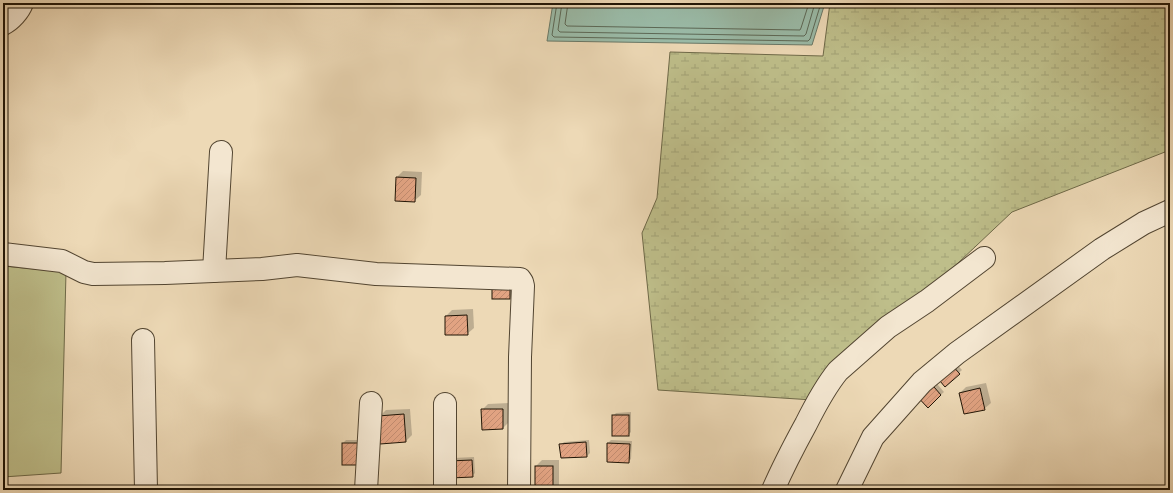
<svg xmlns="http://www.w3.org/2000/svg" width="1173" height="493" viewBox="0 0 1173 493" font-family="'Sorts Mill Goudy',serif">
<style>
.green{fill:#bebe8a;stroke:#6e6948}
.wetland{fill:url(#wetland-marsh);stroke:#6e6948}
.water{fill:#9abba8;stroke:#697867}
.shadow{fill:#0003}
.lines{fill:none;stroke-linecap:round;stroke-linejoin:round}
.shore{stroke:#5c6856;stroke-width:1}
.building{fill:url(#building-hatch);stroke:#1f1405}
.minor-casing{stroke:#524531;stroke-width:24}
.minor{stroke:#f3e6d0;stroke-width:22}
</style>
<defs>
<pattern id="wetland-marsh" width="20" height="14" patternUnits="userSpaceOnUse"><rect width="20" height="14" fill="#bebe8a"/><path d="M1 5h8M5 5V1M11 12h8M15 12V8" fill="none" stroke="#a3a276"/></pattern>
<pattern id="building-hatch" width="6" height="6" patternUnits="userSpaceOnUse"><rect width="6" height="6" fill="#e1a382"/><path d="M-1 1l2-2M0 6l6-6M5 7l2-2" fill="none" stroke="#c18b6f"/></pattern>
</defs>
<rect width="100%" height="100%" fill="#edd9b6"/>
<filter id="stains"><feTurbulence type="fractalNoise" baseFrequency=".005" numOctaves="4"/><feColorMatrix values="0 0 0 0 .2 0 0 0 0 .09 0 0 0 0 .02 0 0 0 .5 -.17"/></filter>
<radialGradient id="worn" r=".72"><stop offset=".6" stop-color="#630" stop-opacity="0"/><stop offset="1" stop-color="#630" stop-opacity=".3"/></radialGradient>
<path class="green" d="M3 266 66 272 61 473 3 477Z"/>
<path class="wetland" d="M830 3H1170V150L1012 212 813 400 658 390 642 233 657 198 670 52 823 56Z"/>
<path class="water" d="M553 3H825L812 45 547 41Z"/>
<g class="shadow">
<path d="M403 171 422 172 421 195 414 201 397 177Z"/>
<path d="M496 279H513V295L510 298Z"/>
<path d="M473 309 474 328 467 334 446 316 452 310Z"/>
<path d="M953 360 962 370 945 385Z"/>
<path d="M931 377 944 392 928 406Z"/>
<path d="M986 383 991 403 984 409 960 393 966 387Z"/>
<path d="M509 403V422L503 428 482 410 488 404Z"/>
<path d="M410 409 412 435 406 441 379 417 386 410Z"/>
<path d="M631 412V432L628 435 613 416 616 413Z"/>
<path d="M346 440H362L343 464V443Z"/>
<path d="M589 440 590 453 587 456 561 445 564 442Z"/>
<path d="M611 440 632 441 631 459 628 462 608 443Z"/>
<path d="M474 457 475 473 472 476 453 458Z"/>
<path d="M542 460H559V485L555 490H536V466Z"/>
</g>
<g class="lines">
<g class="shore">
<path d="M557 3 552 35 554 37 808 41 810 39 821 3"/>
<path d="M562 3 558 30 560 32 804 36 806 34 815 3"/>
<path d="M568 3 565 24 567 26 800 30 801 28 809 3"/>
</g>
</g>
<g class="building">
<path d="M396 177 416 178 415 202 395 201Z"/>
<rect x="492" y="281" width="18" height="18"/>
<path d="M467 315 468 335H445V316Z"/>
<path d="M949 362 960 374 945 387 935 375Z"/>
<path d="M927 379 941 395 928 408 913 392Z"/>
<path d="M980 388 985 410 964 414 959 393Z"/>
<path d="M481 409H503V429L482 430Z"/>
<path d="M404 414 406 442 380 444 378 416Z"/>
<rect x="612" y="415" width="17" height="21"/>
<path d="M586 442 587 457 561 458 559 444Z"/>
<rect x="342" y="443" width="17" height="22"/>
<path d="M607 443 630 444 629 463 607 462Z"/>
<path d="M472 460 473 477 450 478 449 461Z"/>
<rect x="535" y="466" width="18" height="24"/>
</g>
<g class="lines">
<defs>
<g id="minor">
<path d="M3 24C11 20 19 11 22 3"/>
<path d="M3 254 62 261 84 272 93 274 165 273 262 269 297 265 376 274 520 279 522 282 523 286 520 357 519 490"/>
<path d="M214 271 221 152"/>
<path d="M143 340 146 490"/>
<path d="M366 490 371 403"/>
<path d="M445 490V404"/>
<path d="M773 490C783 467 794 446 806 424 815 406 825 387 838 371L888 327 927 301 984 258"/>
<path d="M847 490 873 437 922 382 957 353 1102 249 1144 223 1170 211"/>
</g>
</defs>
<use href="#minor" class="minor-casing"/>
<use href="#minor" class="minor"/>
</g>
<rect width="1173" height="493" fill="none" stroke="#edd9b6" stroke-width="16"/>
<rect x="4" y="4" width="1165" height="485" fill="none" stroke="#1f1405" stroke-width="2"/>
<rect x="8" y="8" width="1157" height="477" fill="none" stroke="#1f1405"/>
<rect width="100%" height="100%" filter="url(#stains)"/>
<rect width="100%" height="100%" fill="url(#worn)"/>
</svg>
